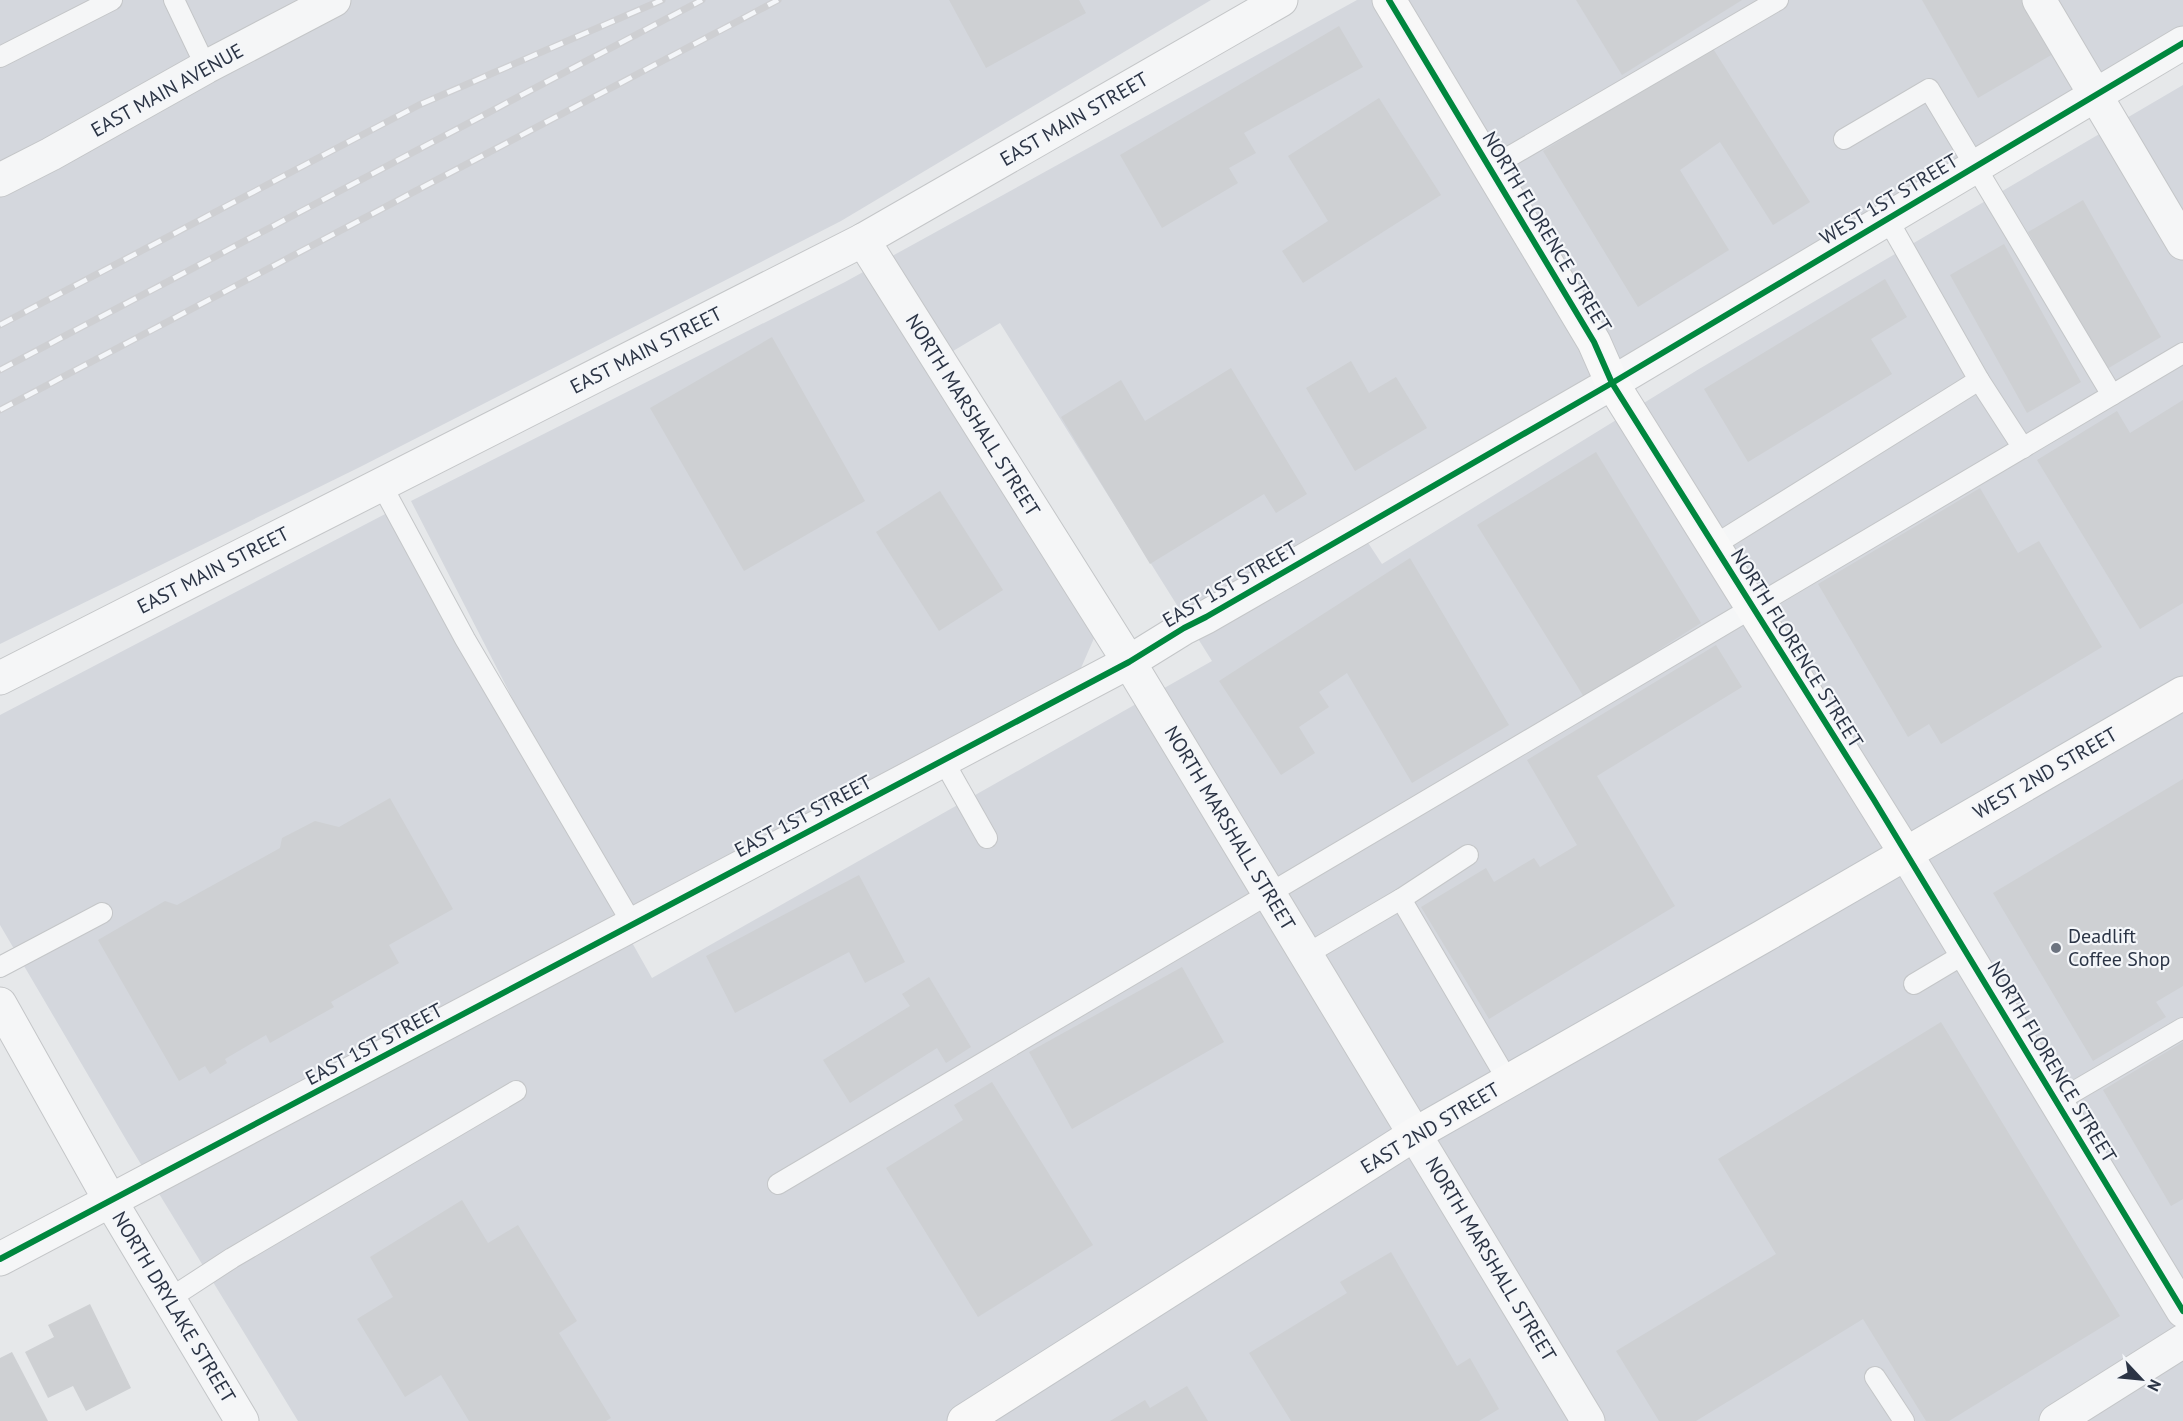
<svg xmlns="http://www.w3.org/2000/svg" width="2183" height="1421" viewBox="0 0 2183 1421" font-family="'PT Sans',sans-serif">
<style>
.built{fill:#d4d7dd}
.building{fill:#ced0d3}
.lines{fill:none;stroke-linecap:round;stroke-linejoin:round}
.lane-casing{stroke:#c4c6c8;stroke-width:22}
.street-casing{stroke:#c4c6c8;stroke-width:35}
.secondary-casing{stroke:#c4c6c8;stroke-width:35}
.primary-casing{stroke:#c2c5c8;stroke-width:35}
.lane{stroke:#f5f6f7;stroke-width:20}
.street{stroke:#f5f6f7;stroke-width:33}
.secondary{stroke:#f8f8f8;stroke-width:33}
.primary{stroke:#f8f8f8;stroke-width:33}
.rail-casing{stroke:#cecfd2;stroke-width:7}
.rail{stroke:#f4f6f9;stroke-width:4.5;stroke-dasharray:14;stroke-linecap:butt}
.cycleway-casing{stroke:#f4f6f9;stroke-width:10}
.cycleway{stroke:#00873e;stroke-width:6}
.poi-dot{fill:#6c737f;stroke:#f4f6f9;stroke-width:2}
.labels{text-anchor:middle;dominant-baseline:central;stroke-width:4.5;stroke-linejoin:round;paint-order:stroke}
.street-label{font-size:20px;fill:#2b3445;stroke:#f4f6f9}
.poi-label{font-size:20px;fill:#2b3445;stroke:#f4f6f9;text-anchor:start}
</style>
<rect width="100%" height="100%" fill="#e6e8ea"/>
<g class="built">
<path d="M0 0H1211L841 221 360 467 0 644Z"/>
<path d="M1357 0H2183V43L1359 529 1382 564 1699 369 2183 85V1421H298L128 1143 0 925V715L389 512 652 978 1212 661 1000 323 938 360 1102 620 1070 693 630 927 411 501 845 282Z"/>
</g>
<g class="building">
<path d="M949 0H1079L1086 13 986 68Z"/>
<path d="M1576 0H1742L1622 75Z"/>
<path d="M1922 0H2023L2053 54 1978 98Z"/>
<path d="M1339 26 1363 67 1244 133 1256 153 1229 168 1238 183 1162 228 1120 155Z"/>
<path d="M1712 47 1810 202 1773 225 1720 142 1680 170 1729 250 1638 307 1543 151Z"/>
<path d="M1379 98 1441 195 1303 283 1282 251 1328 221 1288 156Z"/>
<path d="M2083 200 2161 337 2107 369 2028 232Z"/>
<path d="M2004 244 2081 382 2027 413 1950 275Z"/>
<path d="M1885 279 1907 317 1871 339 1892 374 1748 462 1704 389Z"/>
<path d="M772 337 865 501 744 571 650 408Z"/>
<path d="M1351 361 1369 393 1396 377 1427 428 1355 471 1306 388Z"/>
<path d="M1231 368 1307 494 1276 513 1264 494 1150 564 1061 417 1121 380 1145 421Z"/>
<path d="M2183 400V603L2140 629 2037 460 2117 411 2130 433Z"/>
<path d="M1596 452 1701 623 1584 697 1477 525Z"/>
<path d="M1980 488 2018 553 2039 541 2102 647 1941 744 1929 724 1908 737 1818 584Z"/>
<path d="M940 491 1003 590 939 631 876 532Z"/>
<path d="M1410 558 1509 725 1412 783 1347 673 1319 692 1329 707 1299 727 1315 753 1281 775 1219 681Z"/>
<path d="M1716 645 1742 687 1597 776 1675 906 1489 1019 1421 907 1486 868 1494 882 1534 858 1540 867 1577 845 1527 760Z"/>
<path d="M2183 779V986L2156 1002 2166 1017 2093 1061 1993 893Z"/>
<path d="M390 798 453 909 389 945 399 963 331 1002 334 1007 270 1043 266 1035 225 1059 227 1063 210 1074 205 1066 179 1081 98 940 165 901 177 905 280 848 282 838 315 821 339 827Z"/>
<path d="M859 875 905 962 865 983 849 952 735 1013 706 956Z"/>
<path d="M1182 967 1224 1042 1072 1129 1029 1052Z"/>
<path d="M929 977 971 1047 946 1063 937 1048 850 1103 823 1060 910 1006 902 994Z"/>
<path d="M1941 1022 2120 1316 1949 1421H1926L1863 1319 1696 1421H1659L1616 1351 1776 1254 1718 1159Z"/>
<path d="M2183 1042V1199L2171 1206 2103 1090Z"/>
<path d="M992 1082 1093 1245 978 1317 886 1168 963 1120 954 1105Z"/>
<path d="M462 1200 488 1243 518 1225 577 1321 559 1333 611 1418 606 1421H469L441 1375 405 1397 357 1319 393 1297 370 1257Z"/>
<path d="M1391 1252 1457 1366 1470 1358 1499 1409 1479 1421H1291L1249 1353 1347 1293 1340 1282Z"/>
<path d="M90 1304 131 1388 86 1411 73 1386 48 1398 25 1352 54 1337 48 1325Z"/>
<path d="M12 1352 48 1421H0V1358Z"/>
<path d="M1187 1386 1208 1421H1110L1145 1400 1150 1408Z"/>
</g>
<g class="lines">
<defs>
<g id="lane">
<path d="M174 0 206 67"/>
<path d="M0 57 112 0"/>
<path d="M1844 139 1929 89 2112 395"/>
<path d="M1490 168 1778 0"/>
<path d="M1979 380 2023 448"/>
<path d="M381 484 465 639 633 925"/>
<path d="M1713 546 1979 380 1888 220"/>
<path d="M943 760 987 838"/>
<path d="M1401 899 1508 1081"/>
<path d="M1307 954 1401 899 1468 855"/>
<path d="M0 967 102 913"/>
<path d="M1914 984 1966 953"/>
<path d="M2058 1101 2183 1028"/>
<path d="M778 1184 2183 353"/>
<path d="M169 1299 232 1258 516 1091"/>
<path d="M1875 1377 1904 1421"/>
</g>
<g id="street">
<path d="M2039 0 2183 243"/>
<path d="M0 180 51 154 206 67 334 0"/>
<path d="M863 240 1129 662 1588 1421"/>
<path d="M0 678 863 240 1281 0"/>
<path d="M1906 854 2183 1311"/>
<path d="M0 1004 111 1202 242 1421"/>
<path d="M0 1259 1129 662 1184 628 1206 617 1612 383 2183 43"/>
<path d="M2056 1421 2183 1341"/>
</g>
<path id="secondary" d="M1389 0 1594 342 1612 383 1906 854"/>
<path id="primary" d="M964 1421 1415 1134 1762 937 2183 693"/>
</defs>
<use href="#lane" class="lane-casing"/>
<use href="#street" class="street-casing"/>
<use href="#secondary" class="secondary-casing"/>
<use href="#primary" class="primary-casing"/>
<use href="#lane" class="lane"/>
<use href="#street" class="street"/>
<use href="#secondary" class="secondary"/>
<use href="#primary" class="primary"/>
<defs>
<g id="rail">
<path d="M0 325 419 105 662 0"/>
<path d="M0 370 702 0"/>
<path d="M0 410 778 0"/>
</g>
</defs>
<use href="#rail" class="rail-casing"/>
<use href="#rail" class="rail"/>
<defs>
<g id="cycleway">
<path d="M1389 0 1594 342 1612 383 1874 800 2183 1311"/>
<path d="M0 1259 1129 662 1184 628 1206 617 1612 383 2183 43"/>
</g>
</defs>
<use href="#cycleway" class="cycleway-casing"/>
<use href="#cycleway" class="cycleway"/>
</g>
<circle class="poi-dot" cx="2056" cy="948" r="6"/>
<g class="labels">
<g class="street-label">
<text transform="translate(167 90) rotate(-29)">EAST MAIN AVENUE</text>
<text transform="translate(1074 119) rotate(-30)">EAST MAIN STREET</text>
<text transform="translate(1889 199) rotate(-31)">WEST 1ST STREET</text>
<text transform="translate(1547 232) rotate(59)">NORTH FLORENCE STREET</text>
<text transform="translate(646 350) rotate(-27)">EAST MAIN STREET</text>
<text transform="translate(973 415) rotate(58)">NORTH MARSHALL STREET</text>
<text transform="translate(213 570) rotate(-27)">EAST MAIN STREET</text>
<text transform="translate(1230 584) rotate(-30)">EAST 1ST STREET</text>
<text transform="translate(1797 648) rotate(58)">NORTH FLORENCE STREET</text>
<text transform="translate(2045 773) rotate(-30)">WEST 2ND STREET</text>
<text transform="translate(803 816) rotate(-28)">EAST 1ST STREET</text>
<text transform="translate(1230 828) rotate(59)">NORTH MARSHALL STREET</text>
<text transform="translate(374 1044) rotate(-28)">EAST 1ST STREET</text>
<text transform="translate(2052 1062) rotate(59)">NORTH FLORENCE STREET</text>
<text transform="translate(1430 1128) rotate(-31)">EAST 2ND STREET</text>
<text transform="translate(1491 1259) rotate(59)">NORTH MARSHALL STREET</text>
<text transform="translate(174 1307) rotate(59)">NORTH DRYLAKE STREET</text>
</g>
<g class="poi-label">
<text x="2068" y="936">Deadlift<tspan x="2068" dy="23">Coffee Shop</tspan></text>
</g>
</g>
<g transform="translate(2141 1379) rotate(116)" stroke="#f4f6f9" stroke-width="4.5" paint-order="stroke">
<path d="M0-4.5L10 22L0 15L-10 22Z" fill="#2b3445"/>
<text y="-9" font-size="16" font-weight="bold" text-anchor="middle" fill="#2b3445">N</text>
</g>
</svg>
